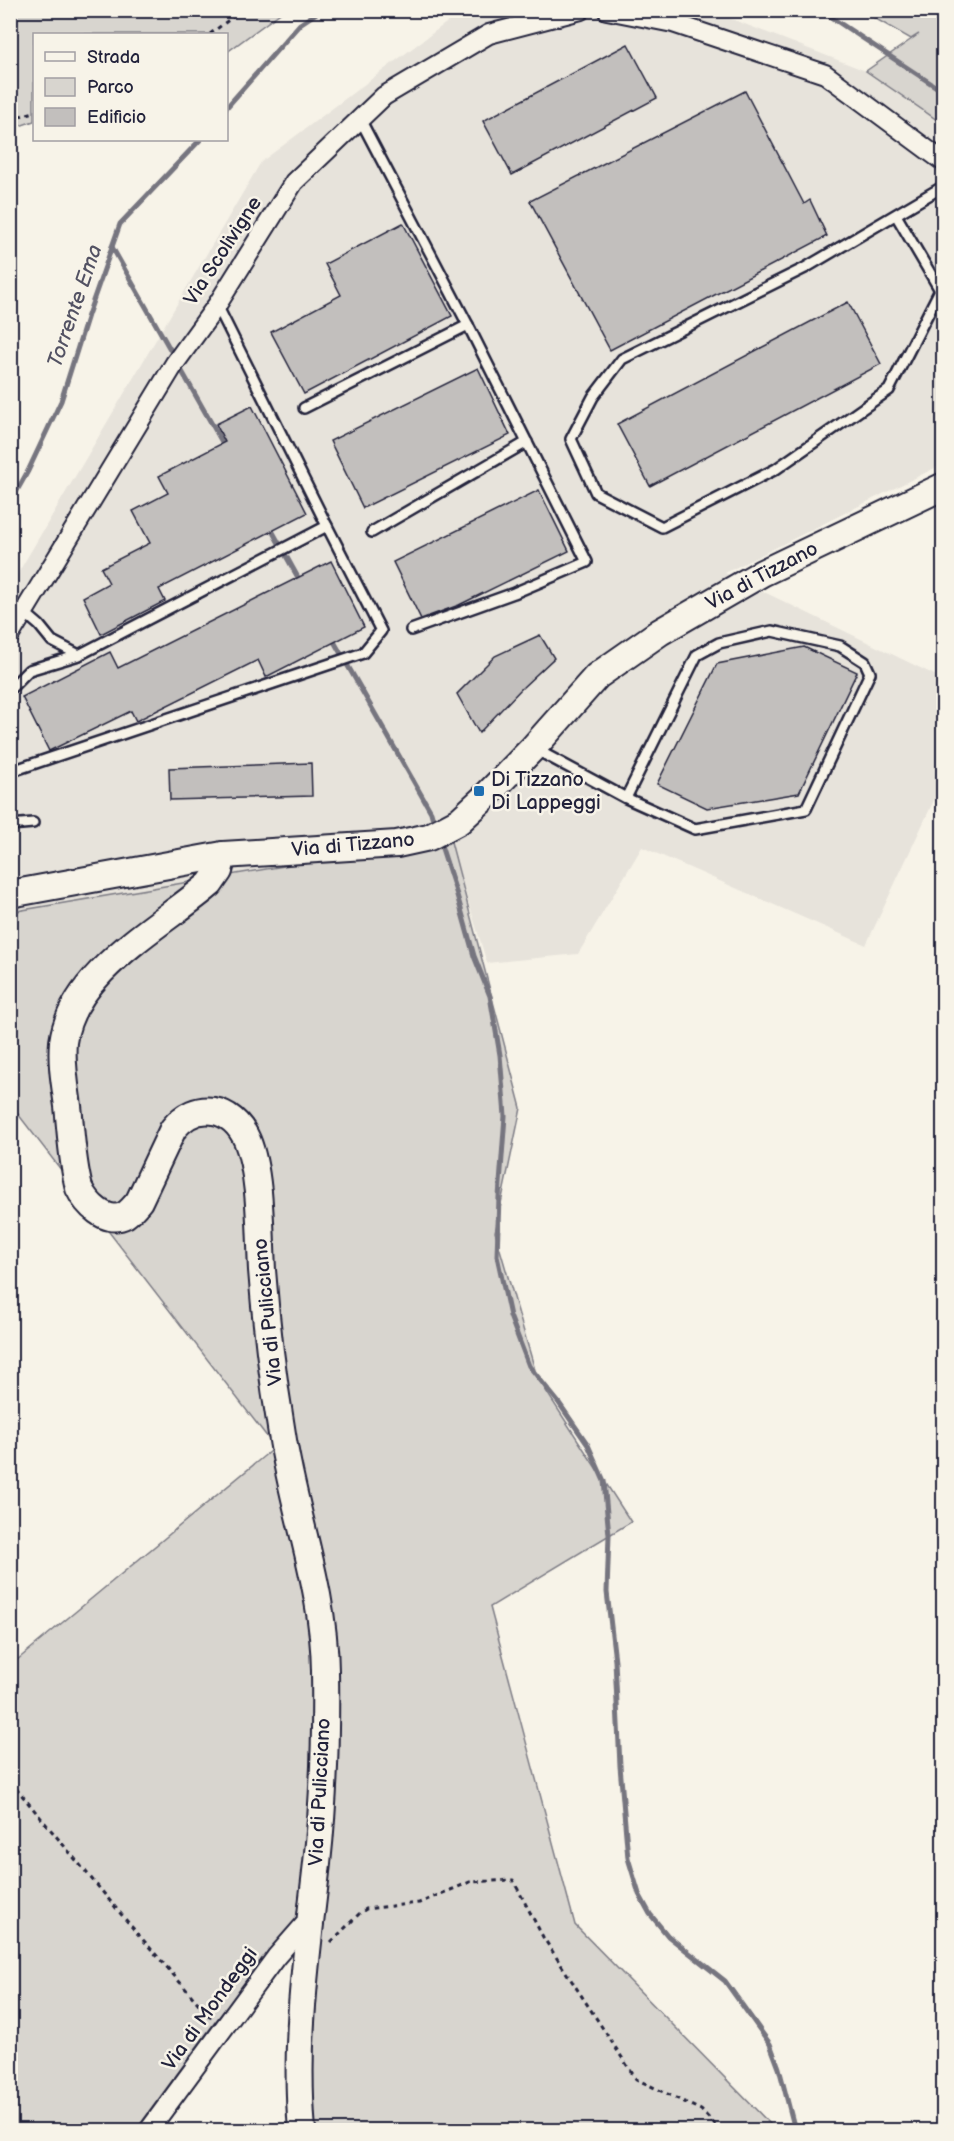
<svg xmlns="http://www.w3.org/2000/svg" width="954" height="2141" viewBox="0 0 954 2141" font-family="'Balsamiq Sans',sans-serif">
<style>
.built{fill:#e7e3db}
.green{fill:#d8d5cf;stroke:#7d7c85;stroke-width:1.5}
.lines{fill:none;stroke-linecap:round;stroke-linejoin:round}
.stream{stroke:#76747f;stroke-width:5}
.building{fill:#c2bfbd;stroke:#22223b;stroke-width:1.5}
.lane-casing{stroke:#22223b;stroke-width:14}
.street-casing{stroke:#22223b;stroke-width:22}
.secondary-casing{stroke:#22223b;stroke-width:30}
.path{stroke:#22223b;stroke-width:3;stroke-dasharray:4.5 4.5;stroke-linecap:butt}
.lane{stroke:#f7f3e8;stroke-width:9}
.street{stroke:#f7f3e8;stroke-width:18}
.secondary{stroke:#f7f3e8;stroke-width:26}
.poi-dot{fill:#1f6fb2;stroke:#f7f3e8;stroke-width:2}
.labels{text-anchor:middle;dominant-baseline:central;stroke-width:5;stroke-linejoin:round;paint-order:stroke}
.street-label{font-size:20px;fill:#22223b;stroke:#f7f3e8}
.poi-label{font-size:20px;fill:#22223b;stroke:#f7f3e8;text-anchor:start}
.water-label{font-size:21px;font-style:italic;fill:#535263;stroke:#f7f3e8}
</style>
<rect width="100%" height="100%" fill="#f7f3e8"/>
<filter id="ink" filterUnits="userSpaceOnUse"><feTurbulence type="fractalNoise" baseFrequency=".0167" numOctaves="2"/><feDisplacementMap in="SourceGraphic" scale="12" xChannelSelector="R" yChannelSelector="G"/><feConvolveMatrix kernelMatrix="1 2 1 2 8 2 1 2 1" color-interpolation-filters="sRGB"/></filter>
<g filter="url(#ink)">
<path class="built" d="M462 11H711L866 71 943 124V464L725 573 943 679V781L866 945 642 847 578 954 487 963 449 838 11 912V585L261 162Z"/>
<g class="green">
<path d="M10 11 11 10 283 11 227 52 226 34H34V121L11 129Z"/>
<path d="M862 11H943V124L866 71 919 34 911 39Z"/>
<path d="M450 838 521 1108 495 1232 537 1377 631 1522 490 1607 575 1925 776 2130H289L299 1917 215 2022 136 2130H11V1665L275 1447 11 1105V912Z"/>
</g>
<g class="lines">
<g class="stream">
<path d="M820 10 944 92"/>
<path d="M226 108 300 24 321 10"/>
<path d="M112 247 175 358"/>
<path d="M179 366 226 449"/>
<path d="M10 503 28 471 61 401 88 315 120 224 200 140"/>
<path d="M269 525 301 583"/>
<path d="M332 638 431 812 435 827"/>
<path d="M439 839 457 895 474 956 490 996 500 1055 505 1116 499 1197 497 1256 510 1316 529 1366 559 1403 588 1445 604 1481 609 1535 607 1592 615 1661 620 1766 628 1858 639 1894 650 1914 668 1936 725 1981 770 2044 779 2068 795 2130"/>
</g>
</g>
<g class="building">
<path d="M628 44 657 98 512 175 483 121Z"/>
<path d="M745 91 804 204 810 200 827 236 610 350 530 201Z"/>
<path d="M403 223 452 316 304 394 271 332 341 295 325 264Z"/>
<path d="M848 302 881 364 650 486 617 424Z"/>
<path d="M478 368 510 435 363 508 330 441Z"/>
<path d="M252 406 307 513 159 589 165 601 101 634 83 597 109 583 101 568 150 543 133 511 168 493 159 476 225 442 216 424Z"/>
<path d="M539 490 569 551 459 605 421 619 393 562Z"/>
<path d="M331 561 364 627 266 677 258 660 136 721 131 711 49 751 22 697 110 652 118 668Z"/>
<path d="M540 635 554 658 522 688 479 733 457 694 495 656Z"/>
<path d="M804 647 857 672 799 793 707 808 657 784 717 664Z"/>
<path d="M311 763 312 796 170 800 169 768Z"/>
</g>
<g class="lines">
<defs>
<g id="lane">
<path d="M360 119 468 325 587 562 514 593 411 630"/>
<path d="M896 215 940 290 889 390 776 469 662 527 596 493 571 439 593 397 622 359 805 268 944 186"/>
<path d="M304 408 468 325"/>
<path d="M372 532 527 442"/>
<path d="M25 613 39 625 52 641 79 655"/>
<path d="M10 689 29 670 79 655 327 526"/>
<path d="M535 749 626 798 695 829 806 809 870 673 865 662 840 646 772 631 719 643 697 655 626 798"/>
<path d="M10 769 12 771 363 653 381 631 327 526 217 305"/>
<path d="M10 825 33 823"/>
</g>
<g id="street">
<path d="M607 10 673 23 825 74 944 162"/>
<path d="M10 635 175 363 217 305 294 182 384 96 489 34 581 10"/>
<path d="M149 2130 276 1957 311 1917"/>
</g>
<g id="secondary">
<path d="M223 855 219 871 210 884C161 926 72 972 63 1042 61 1063 65 1085 68 1106 71 1133 72 1161 79 1188 86 1203 106 1225 125 1215 131 1211 135 1206 139 1201L173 1129C196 1100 232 1106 247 1140 261 1174 260 1233 262 1270 266 1325 273 1380 282 1434 294 1514 324 1587 325 1671 326 1735 324 1799 317 1863 307 1952 294 2040 302 2130"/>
<path d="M10 894 223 855 397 844 429 837 459 821 485 797 533 748 597 676 660 632 762 573 944 486"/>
</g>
</defs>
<use href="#lane" class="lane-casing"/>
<use href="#street" class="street-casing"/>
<use href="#secondary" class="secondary-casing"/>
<g class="path">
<path d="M932 10 944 19"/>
<path d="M210 34 242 10"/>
<path d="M10 119 34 112"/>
<path d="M10 1781 131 1926 211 2018"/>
<path d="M331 1942 359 1914 366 1909 419 1903 470 1882 513 1880 543 1937 636 2079 701 2110 720 2130"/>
</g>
<use href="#lane" class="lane"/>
<use href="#street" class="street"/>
<use href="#secondary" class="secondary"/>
</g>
</g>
<rect class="poi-dot" x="473" y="785" width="12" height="12" rx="3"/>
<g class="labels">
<g class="street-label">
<text transform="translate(223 251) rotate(-57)">Via Scolivigne</text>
<text transform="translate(762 576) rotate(-28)">Via di Tizzano</text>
<text transform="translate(353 845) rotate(-5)">Via di Tizzano</text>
<text transform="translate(268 1312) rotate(-96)">Via di Pulicciano</text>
<text transform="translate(320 1792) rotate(-87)">Via di Pulicciano</text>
<text transform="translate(210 2009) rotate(-54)">Via di Mondeggi</text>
</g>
<g class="poi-label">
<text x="491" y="780">Di Tizzano<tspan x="491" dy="23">Di Lappeggi</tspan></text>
</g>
<g class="water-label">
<text transform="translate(75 306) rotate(-71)">Torrente Ema</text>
</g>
</g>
<rect width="954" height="2141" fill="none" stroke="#f7f3e8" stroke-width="36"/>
<rect x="18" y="18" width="918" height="2105" fill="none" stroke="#22223b" stroke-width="2" filter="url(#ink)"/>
<rect x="33" y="33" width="195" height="108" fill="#f7f3e8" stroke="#a29fa3" stroke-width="1.5"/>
<rect x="45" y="52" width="30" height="9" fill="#f7f3e8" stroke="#a29fa3" stroke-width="1.5"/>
<text x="87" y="63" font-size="18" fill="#22223b">Strada</text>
<rect x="45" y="78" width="30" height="18" fill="#d8d5cf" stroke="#a29fa3" stroke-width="1.5"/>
<text x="87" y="93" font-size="18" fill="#22223b">Parco</text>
<rect x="45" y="108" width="30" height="18" fill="#c2bfbd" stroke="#a29fa3" stroke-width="1.5"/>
<text x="87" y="123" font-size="18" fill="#22223b">Edificio</text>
</svg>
